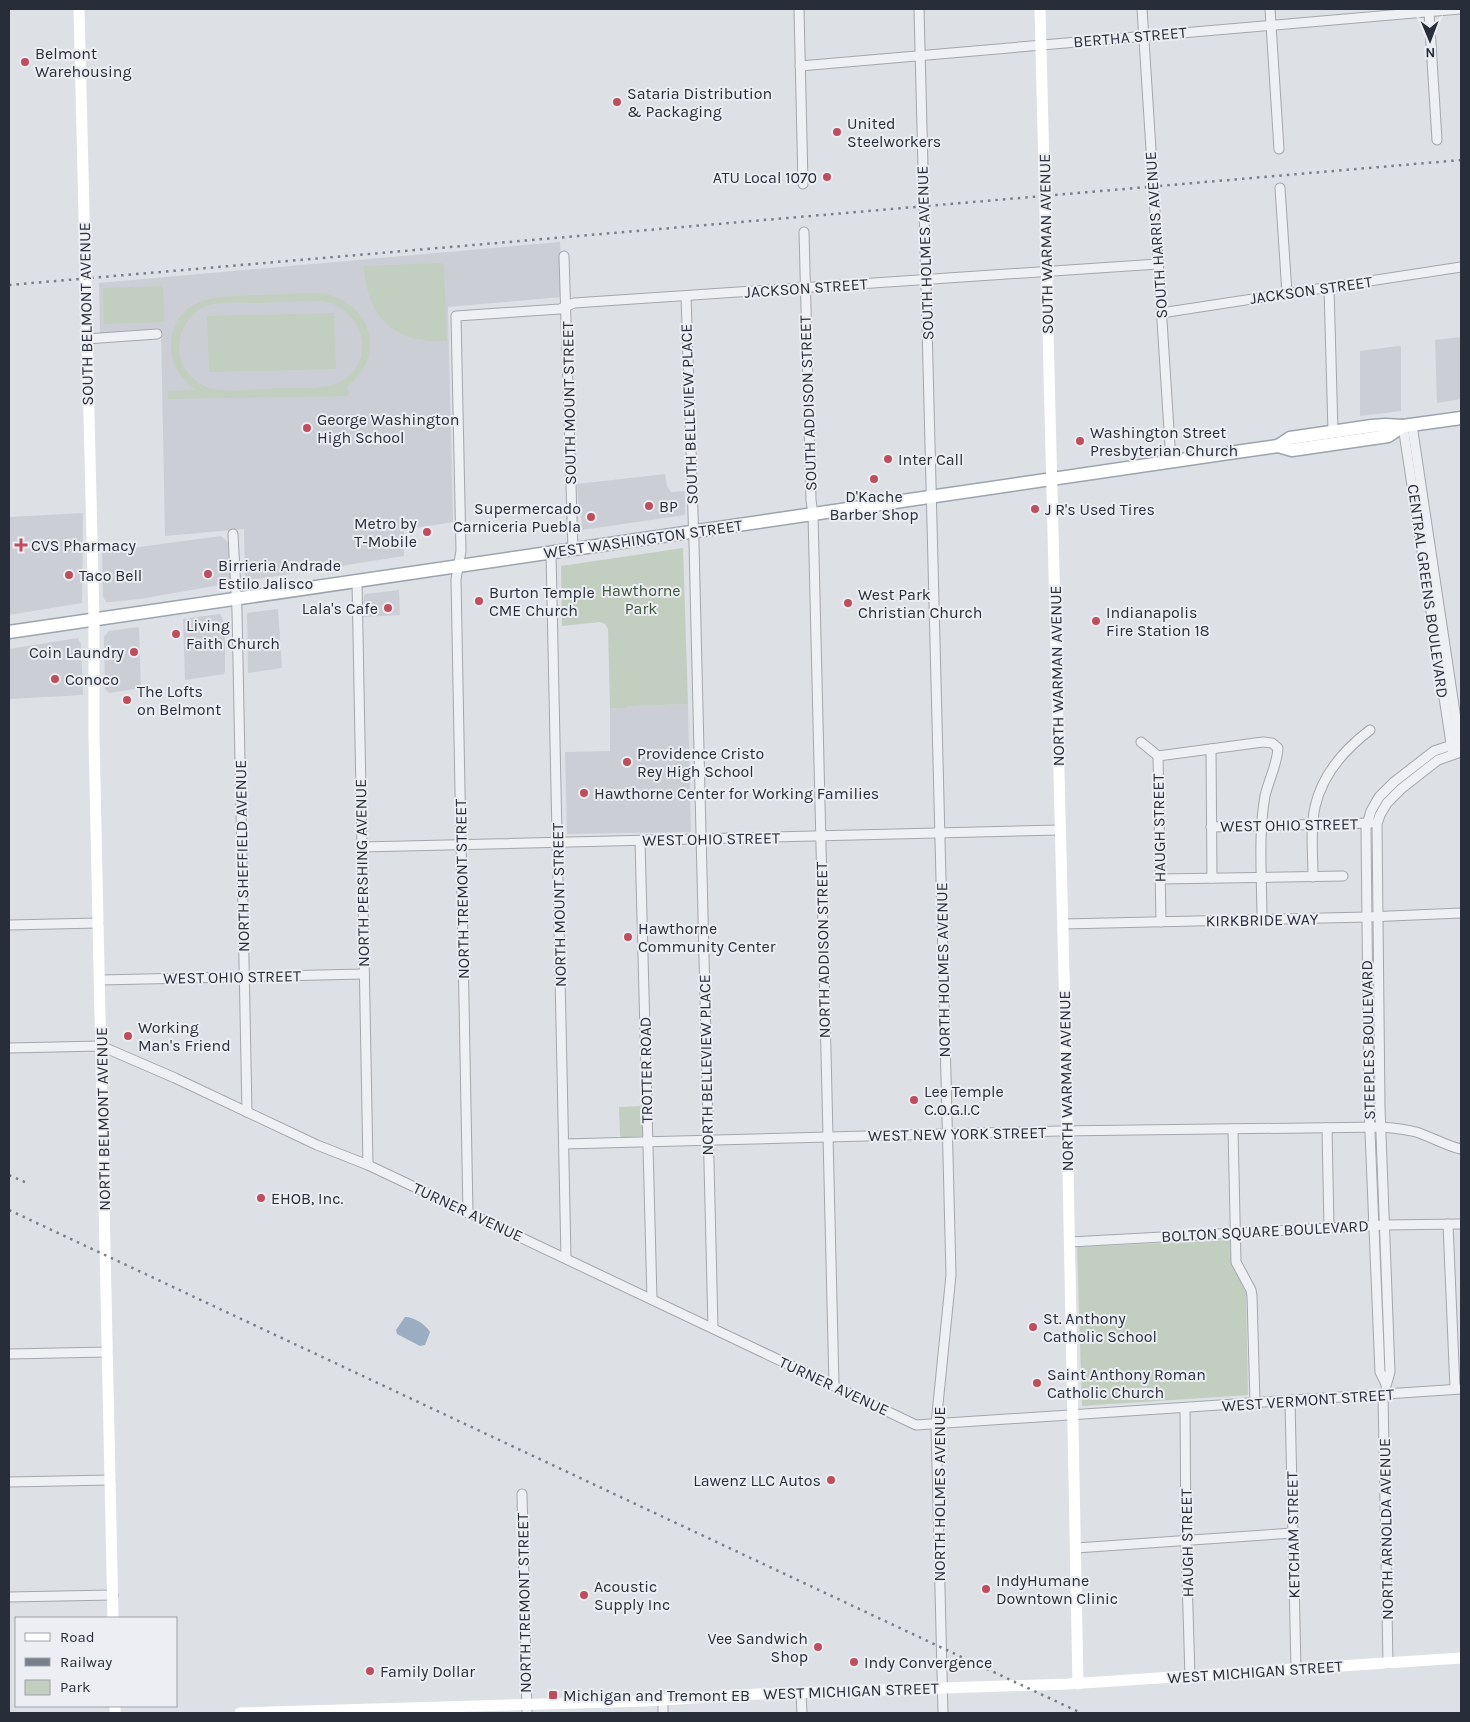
<svg xmlns="http://www.w3.org/2000/svg" width="1470" height="1722" viewBox="0 0 1470 1722" font-family="Karla,sans-serif">
<style>
.built{fill:#cbcfd5}
.green{fill:#c2cebf;fill-rule:evenodd}
.water{fill:#9badc1}
.lines{fill:none;stroke-linecap:round;stroke-linejoin:round}
.street-casing{stroke:#a3a7ae;stroke-width:11}
.primary-casing{stroke:#9da4af;stroke-width:15}
.street{stroke:#eff0f4;stroke-width:9}
.secondary{stroke:#fff;stroke-width:11}
.primary{stroke:#fff;stroke-width:12}
.rail{stroke:#787f8c;stroke-width:2.5;stroke-dasharray:2.5 5;stroke-linecap:butt}
.poi-dot{fill:#be4e5d;stroke:#eceef3;stroke-width:2}
.labels{text-anchor:middle;dominant-baseline:central;stroke-width:4;stroke-linejoin:round;paint-order:stroke}
.street-label{font-size:16px;fill:#282e39;stroke:#eceef3}
.poi-label{font-size:16px;fill:#282e39;stroke:#eceef3;text-anchor:start}
.park-label{font-size:16px;fill:#3c5437;stroke:#eceef3}
</style>
<rect width="100%" height="100%" fill="#dde0e5"/>
<g class="built">
<path d="M560 242 562 297 448 307 453 522 404 530V556L245 581 244 529 165 536 161 331 100 334 99 283Z"/>
<path d="M1461 337V399L1437 403 1435 340Z"/>
<path d="M1398 346 1401 347V411L1360 416V351Z"/>
<path d="M665 474 667 486 671 492 685 491V515L582 530 581 510H579L577 484Z"/>
<path d="M83 513 82 603 9 615V517Z"/>
<path d="M221 536 228 542 231 583 140 599 111 602H106L103 597 102 552Z"/>
<path d="M399 590 400 615 363 617 364 596 365 594Z"/>
<path d="M278 609 282 668 248 673 247 613Z"/>
<path d="M220 614 225 624V671L224 674 185 680 183 619Z"/>
<path d="M138 627 139 628 141 688 109 693 105 689 104 637 109 631Z"/>
<path d="M78 638 81 644 83 695 9 699V649Z"/>
<path d="M688 704 691 832 567 834 565 752 610 751V708H625L631 706Z"/>
</g>
<g class="green">
<path d="M441 263 444 267 447 341C394 344 367 318 364 266Z"/>
<path d="M163 286 164 322 104 324 103 288Z"/>
<path d="M325 294C372 304 387 356 347 386L349 396 168 399V391L195 390C181 379 170 363 171 344 175 292 225 296 264 295 284 294 305 293 325 294ZM323 301C363 309 378 358 342 381 338 383 333 385 328 386 313 389 297 388 282 388 262 389 228 393 210 388 199 385 190 377 184 367 179 358 178 348 180 338 183 325 191 314 202 308 219 300 241 303 259 303 280 302 302 301 323 301Z"/>
<path d="M334 313 336 369 209 372 207 316Z"/>
<path d="M683 548 688 704 631 706 625 708H610L608 629 605 624 600 622 562 626 561 566Z"/>
<path d="M643 1106V1136L623 1138 620 1136 619 1107Z"/>
<path d="M1230 1240 1231 1261 1246 1293 1248 1395 1082 1406 1077 1247Z"/>
</g>
<path class="water" d="M405 1317C414 1317 425 1324 430 1332L425 1345 420 1346 397 1334 396 1330Z"/>
<g class="lines">
<defs>
<g id="street">
<path d="M799 9 803 184"/>
<path d="M919 9 951 1275 936 1424 943 1713"/>
<path d="M1142 9 1171 461"/>
<path d="M1270 9 1279 149"/>
<path d="M1429 12 1437 140"/>
<path d="M800 66 1460 9"/>
<path d="M1280 188 1287 293"/>
<path d="M804 232 811 500 813 514 834 1385"/>
<path d="M564 256 573 550"/>
<path d="M1329 287 1333 432"/>
<path d="M686 296 694 544 713 1328"/>
<path d="M1161 313 1461 267"/>
<path d="M86 339 157 334"/>
<path d="M1412 425 1460 746"/>
<path d="M1403 426 1452 750"/>
<path d="M233 534 237 611 247 1112"/>
<path d="M551 553 566 1258"/>
<path d="M357 581 368 1165"/>
<path d="M1141 742 1158 756 1161 922"/>
<path d="M1211 749 1212 878"/>
<path d="M1158 756 1263 742 1272 743 1278 748C1277 765 1269 779 1265 796 1258 835 1262 880 1262 920"/>
<path d="M1211 827 1371 823"/>
<path d="M640 841 652 1299"/>
<path d="M362 847 1060 830"/>
<path d="M1313 877C1313 854 1310 829 1315 807 1322 775 1345 749 1370 730"/>
<path d="M1160 879 1343 876"/>
<path d="M1063 924 1367 917 1461 913"/>
<path d="M9 925 98 923"/>
<path d="M100 980 364 974"/>
<path d="M9 1048 101 1046 175 1078 317 1145 368 1165 916 1425 1461 1389"/>
<path d="M1327 1128 1329 1228"/>
<path d="M1233 1129 1236 1262 1251 1290 1252 1296 1255 1403"/>
<path d="M564 1144 1059 1131 1381 1127C1393 1128 1405 1129 1416 1132 1432 1137 1446 1146 1461 1149"/>
<path d="M468 1213 456 579 461 551 456 316 560 309 574 303 1158 264"/>
<path d="M1448 1224 1455 1389"/>
<path d="M1070 1242 1384 1225 1461 1224"/>
<path d="M9 1354 107 1352"/>
<path d="M1386 1384 1380 1372 1369 1108 1366 828 1371 811 1379 797 1394 782 1434 751 1461 742"/>
<path d="M1386 1386 1390 1372 1380 1108 1377 824 1380 815 1387 803 1401 789 1438 760 1461 752"/>
<path d="M1383 1395 1388 1663"/>
<path d="M1290 1401 1296 1669"/>
<path d="M1185 1408 1186 1544 1190 1677"/>
<path d="M9 1482 110 1480"/>
<path d="M522 1494 527 1713"/>
<path d="M1076 1548 1293 1533"/>
<path d="M9 1597 113 1595"/>
<path d="M801 1692 802 1713"/>
<path d="M663 1700V1713"/>
</g>
<g id="primary">
<path d="M1278 446 1292 450 1388 436 1403 426"/>
<path d="M9 632 1229 453 1278 446 1290 438 1372 426 1385 425 1403 426 1461 418"/>
</g>
</defs>
<use href="#street" class="street-casing"/>
<use href="#primary" class="primary-casing"/>
<use href="#street" class="street"/>
<g class="secondary">
<path d="M79 9 94 620V737L113 1618"/>
<path d="M1040 9 1065 1015 1078 1684"/>
<path d="M115 1706V1713"/>
<path d="M240 1713 646 1701 759 1694 1068 1684 1461 1658"/>
</g>
<use href="#primary" class="primary"/>
<g class="rail">
<path d="M9 285 1461 160"/>
<path d="M9 1175 29 1184"/>
<path d="M9 1210 1081 1713"/>
</g>
</g>
<g class="poi-dot">
<circle cx="25" cy="62" r="5"/>
<circle cx="617" cy="102" r="5"/>
<circle cx="837" cy="132" r="5"/>
<circle cx="827" cy="177" r="5"/>
<circle cx="307" cy="428" r="5"/>
<circle cx="1080" cy="441" r="5"/>
<circle cx="888" cy="459" r="5"/>
<circle cx="874" cy="479" r="5"/>
<circle cx="649" cy="506" r="5"/>
<circle cx="1035" cy="509" r="5"/>
<circle cx="591" cy="517" r="5"/>
<circle cx="427" cy="532" r="5"/>
<path d="M18.5 537.5h5v5h5v5h-5v5h-5v-5h-5v-5h5z"/>
<circle cx="208" cy="574" r="5"/>
<circle cx="69" cy="575" r="5"/>
<circle cx="479" cy="601" r="5"/>
<circle cx="848" cy="603" r="5"/>
<circle cx="388" cy="608" r="5"/>
<circle cx="1096" cy="621" r="5"/>
<circle cx="176" cy="634" r="5"/>
<circle cx="134" cy="652" r="5"/>
<circle cx="55" cy="679" r="5"/>
<circle cx="127" cy="700" r="5"/>
<circle cx="627" cy="762" r="5"/>
<circle cx="584" cy="793" r="5"/>
<circle cx="628" cy="937" r="5"/>
<circle cx="128" cy="1036" r="5"/>
<circle cx="914" cy="1100" r="5"/>
<circle cx="261" cy="1198" r="5"/>
<circle cx="1033" cy="1327" r="5"/>
<circle cx="1037" cy="1383" r="5"/>
<circle cx="831" cy="1480" r="5"/>
<circle cx="986" cy="1589" r="5"/>
<circle cx="584" cy="1595" r="5"/>
<circle cx="818" cy="1647" r="5"/>
<circle cx="854" cy="1662" r="5"/>
<circle cx="370" cy="1671" r="5"/>
<rect x="548" y="1690" width="10" height="10" rx="2.5"/>
</g>
<g class="labels">
<g class="street-label">
<text transform="translate(1130 37) rotate(-5)">BERTHA STREET</text>
<text transform="translate(1156 235) rotate(-94)">SOUTH HARRIS AVENUE</text>
<text transform="translate(1046 244) rotate(-91)">SOUTH WARMAN AVENUE</text>
<text transform="translate(925 253) rotate(-92)">SOUTH HOLMES AVENUE</text>
<text transform="translate(806 288) rotate(-4)">JACKSON STREET</text>
<text transform="translate(1311 290) rotate(-8)">JACKSON STREET</text>
<text transform="translate(86 314) rotate(-91)">SOUTH BELMONT AVENUE</text>
<text transform="translate(569 403) rotate(-91)">SOUTH MOUNT STREET</text>
<text transform="translate(808 403) rotate(-92)">SOUTH ADDISON STREET</text>
<text transform="translate(689 414) rotate(-92)">SOUTH BELLEVIEW PLACE</text>
<text transform="translate(643 539) rotate(-8)">WEST WASHINGTON STREET</text>
<text transform="translate(1428 591) rotate(82)">CENTRAL GREENS BOULEVARD</text>
<text transform="translate(1057 676) rotate(-91)">NORTH WARMAN AVENUE</text>
<text transform="translate(1289 825) rotate(-1)">WEST OHIO STREET</text>
<text transform="translate(1159 828) rotate(-91)">HAUGH STREET</text>
<text transform="translate(711 839) rotate(-1)">WEST OHIO STREET</text>
<text transform="translate(242 856) rotate(-91)">NORTH SHEFFIELD AVENUE</text>
<text transform="translate(362 873) rotate(-91)">NORTH PERSHING AVENUE</text>
<text transform="translate(462 889) rotate(-91)">NORTH TREMONT STREET</text>
<text transform="translate(559 905) rotate(-91)">NORTH MOUNT STREET</text>
<text transform="translate(1262 920) rotate(-1)">KIRKBRIDE WAY</text>
<text transform="translate(823 950) rotate(-91)">NORTH ADDISON STREET</text>
<text transform="translate(943 970) rotate(-91)">NORTH HOLMES AVENUE</text>
<text transform="translate(232 977) rotate(-1)">WEST OHIO STREET</text>
<text transform="translate(1368 1040) rotate(-91)">STEEPLES BOULEVARD</text>
<text transform="translate(706 1065) rotate(-91)">NORTH BELLEVIEW PLACE</text>
<text transform="translate(646 1070) rotate(-91)">TROTTER ROAD</text>
<text transform="translate(1066 1081) rotate(-91)">NORTH WARMAN AVENUE</text>
<text transform="translate(103 1119) rotate(-91)">NORTH BELMONT AVENUE</text>
<text transform="translate(957 1134) rotate(-1)">WEST NEW YORK STREET</text>
<text transform="translate(468 1212) rotate(25)">TURNER AVENUE</text>
<text transform="translate(1265 1231) rotate(-3)">BOLTON SQUARE BOULEVARD</text>
<text transform="translate(834 1386) rotate(25)">TURNER AVENUE</text>
<text transform="translate(1308 1400) rotate(-4)">WEST VERMONT STREET</text>
<text transform="translate(939 1494) rotate(-90)">NORTH HOLMES AVENUE</text>
<text transform="translate(1386 1529) rotate(-91)">NORTH ARNOLDA AVENUE</text>
<text transform="translate(1293 1535) rotate(-91)">KETCHAM STREET</text>
<text transform="translate(1187 1543) rotate(-91)">HAUGH STREET</text>
<text transform="translate(524 1603) rotate(-91)">NORTH TREMONT STREET</text>
<text transform="translate(1255 1672) rotate(-4)">WEST MICHIGAN STREET</text>
<text transform="translate(851 1691) rotate(-2)">WEST MICHIGAN STREET</text>
</g>
<g class="poi-label">
<text x="35" y="53">Belmont<tspan x="35" dy="18">Warehousing</tspan></text>
<text x="627" y="93">Sataria Distribution<tspan x="627" dy="18">&amp; Packaging</tspan></text>
<text x="847" y="123">United<tspan x="847" dy="18">Steelworkers</tspan></text>
<text x="817" y="177" text-anchor="end">ATU Local 1070</text>
<text x="317" y="419">George Washington<tspan x="317" dy="18">High School</tspan></text>
<text x="1090" y="432">Washington Street<tspan x="1090" dy="18">Presbyterian Church</tspan></text>
<text x="898" y="459">Inter Call</text>
<text x="874" y="496" text-anchor="middle">D'Kache<tspan x="874" dy="18">Barber Shop</tspan></text>
<text x="659" y="506">BP</text>
<text x="581" y="508" text-anchor="end">Supermercado<tspan x="581" dy="18">Carniceria Puebla</tspan></text>
<text x="1045" y="509">J R's Used Tires</text>
<text x="417" y="523" text-anchor="end">Metro by<tspan x="417" dy="18">T-Mobile</tspan></text>
<text x="31" y="545">CVS Pharmacy</text>
<text x="218" y="565">Birrieria Andrade<tspan x="218" dy="18">Estilo Jalisco</tspan></text>
<text x="79" y="575">Taco Bell</text>
<text x="489" y="592">Burton Temple<tspan x="489" dy="18">CME Church</tspan></text>
<text x="858" y="594">West Park<tspan x="858" dy="18">Christian Church</tspan></text>
<text x="378" y="608" text-anchor="end">Lala's Cafe</text>
<text x="1106" y="612">Indianapolis<tspan x="1106" dy="18">Fire Station 18</tspan></text>
<text x="186" y="625">Living<tspan x="186" dy="18">Faith Church</tspan></text>
<text x="124" y="652" text-anchor="end">Coin Laundry</text>
<text x="65" y="679">Conoco</text>
<text x="137" y="691">The Lofts<tspan x="137" dy="18">on Belmont</tspan></text>
<text x="637" y="753">Providence Cristo<tspan x="637" dy="18">Rey High School</tspan></text>
<text x="594" y="793">Hawthorne Center for Working Families</text>
<text x="638" y="928">Hawthorne<tspan x="638" dy="18">Community Center</tspan></text>
<text x="138" y="1027">Working<tspan x="138" dy="18">Man's Friend</tspan></text>
<text x="924" y="1091">Lee Temple<tspan x="924" dy="18">C.O.G.I.C</tspan></text>
<text x="271" y="1198">EHOB, Inc.</text>
<text x="1043" y="1318">St. Anthony<tspan x="1043" dy="18">Catholic School</tspan></text>
<text x="1047" y="1374">Saint Anthony Roman<tspan x="1047" dy="18">Catholic Church</tspan></text>
<text x="821" y="1480" text-anchor="end">Lawenz LLC Autos</text>
<text x="996" y="1580">IndyHumane<tspan x="996" dy="18">Downtown Clinic</tspan></text>
<text x="594" y="1586">Acoustic<tspan x="594" dy="18">Supply Inc</tspan></text>
<text x="808" y="1638" text-anchor="end">Vee Sandwich<tspan x="808" dy="18">Shop</tspan></text>
<text x="864" y="1662">Indy Convergence</text>
<text x="380" y="1671">Family Dollar</text>
<text x="563" y="1695">Michigan and Tremont EB</text>
</g>
<g class="park-label">
<text x="641" y="590">Hawthorne<tspan x="641" dy="18">Park</tspan></text>
</g>
</g>
<rect width="1470" height="1722" fill="none" stroke="#282e39" stroke-width="20"/>
<rect x="15" y="1617" width="162" height="90" fill="#eceef3" stroke="#9ea1a9"/>
<rect x="25" y="1633" width="25" height="8" fill="#ffffff" stroke="#9ea1a9"/>
<text x="60" y="1642" font-size="15" fill="#282e39">Road</text>
<rect x="25" y="1658" width="25" height="8" fill="#787f8c" stroke="#9ea1a9"/>
<text x="60" y="1667" font-size="15" fill="#282e39">Railway</text>
<rect x="25" y="1680" width="25" height="15" fill="#c2cebf" stroke="#9ea1a9"/>
<text x="60" y="1692" font-size="15" fill="#282e39">Park</text>
<g transform="translate(1430 40) rotate(179)" stroke="#eceef3" stroke-width="4" paint-order="stroke">
<path d="M0-4L9 19L0 12L-9 19Z" fill="#282e39"/>
<text y="-8" font-size="14" font-weight="bold" text-anchor="middle" fill="#282e39">N</text>
</g>
</svg>
